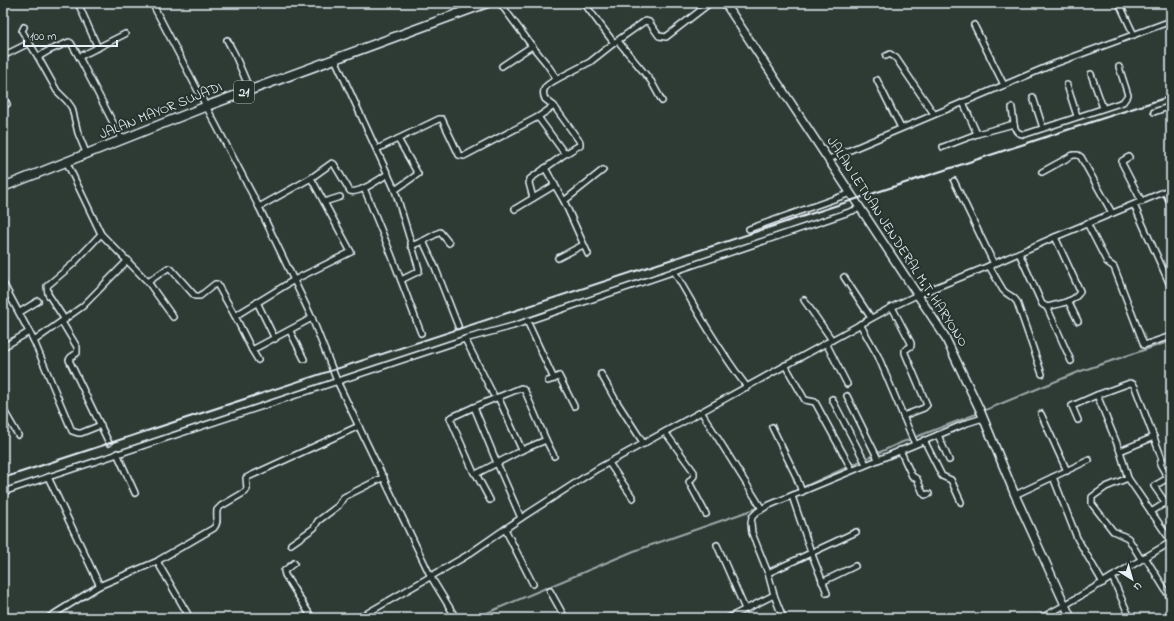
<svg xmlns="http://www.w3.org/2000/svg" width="1174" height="621" viewBox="0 0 1174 621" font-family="'Indie Flower',sans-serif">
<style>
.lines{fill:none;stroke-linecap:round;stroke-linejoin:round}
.stream{stroke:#9da8a9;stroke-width:2}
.minor-casing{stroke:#e8f1f8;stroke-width:8}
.secondary-casing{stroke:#e8f1f8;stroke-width:10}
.trunk-casing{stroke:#e8f1f8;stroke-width:11}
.minor{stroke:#26332d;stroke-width:5}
.secondary{stroke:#26332d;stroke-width:7}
.trunk{stroke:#26332d;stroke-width:8}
.rail{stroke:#e8f1f8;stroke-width:2}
.labels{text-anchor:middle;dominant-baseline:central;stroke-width:4;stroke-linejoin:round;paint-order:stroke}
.shield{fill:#26332d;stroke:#aeb8bb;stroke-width:1}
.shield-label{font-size:13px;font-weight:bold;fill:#e8f1f8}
.street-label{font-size:14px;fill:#e8f1f8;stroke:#26332d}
</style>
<rect width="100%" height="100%" fill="#2e3b35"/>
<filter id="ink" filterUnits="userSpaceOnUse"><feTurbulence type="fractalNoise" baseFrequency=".025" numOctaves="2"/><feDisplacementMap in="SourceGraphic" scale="8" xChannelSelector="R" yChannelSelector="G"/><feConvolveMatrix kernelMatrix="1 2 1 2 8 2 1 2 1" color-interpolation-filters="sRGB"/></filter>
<g filter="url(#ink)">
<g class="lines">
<g class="stream">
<path d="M983 411 1081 371 1171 341"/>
<path d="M771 502 900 443 979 413"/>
<path d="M475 618 634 551 752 510 766 504"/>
</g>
<defs>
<g id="minor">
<path d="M78 3 98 48"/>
<path d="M152 3 259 207 312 318 337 381 431 577 456 618"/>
<path d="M584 3 614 43 645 21 649 22 659 36 666 37 710 3"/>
<path d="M1119 3 1134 35"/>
<path d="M974 25 1004 85"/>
<path d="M24 27 22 31 38 57"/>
<path d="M227 40 235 55 250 90"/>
<path d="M618 41 651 81 662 101"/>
<path d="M3 56 29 43"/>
<path d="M886 56 890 54 896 58 934 114"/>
<path d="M79 57 71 43 69 42 48 51 38 57 57 91 67 101 72 108 78 133 87 155"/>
<path d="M335 59 395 190 419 269V271L401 280"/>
<path d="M502 66 532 46"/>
<path d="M1091 74 1103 108"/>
<path d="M557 79 590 62 614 43"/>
<path d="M877 80 901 128"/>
<path d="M1067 85 1077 116"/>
<path d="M3 96 7 104"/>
<path d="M1033 97 1043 128"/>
<path d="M963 102 977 134 1014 124C1015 131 1018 135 1026 134L1123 102 1128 95 1119 67"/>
<path d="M1012 108 1014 124"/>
<path d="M1154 112 1171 106"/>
<path d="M538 117 565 154 580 145V142L554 106"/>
<path d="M122 140 79 57 125 34"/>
<path d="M943 147 977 134"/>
<path d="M377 149 439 119H442L459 155 464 156 538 117 554 106 545 99C540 88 548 84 557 79L546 63 532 46 500 3"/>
<path d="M1129 157 1122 161V163L1142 202"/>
<path d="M829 159 1054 64 1171 21"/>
<path d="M545 168 564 201 588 254"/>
<path d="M1042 172 1073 155H1078L1081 157 1112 213"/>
<path d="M311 178 351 252 294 280 235 316 252 350 312 318"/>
<path d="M954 181 994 264"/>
<path d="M364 188 391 254 421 333"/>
<path d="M395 190 418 174 398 139"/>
<path d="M1165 192 1171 204"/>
<path d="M533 198 529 183 530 179 565 154"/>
<path d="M564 201 603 170"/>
<path d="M324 202 340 197"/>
<path d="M1134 205 1171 287"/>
<path d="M259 207 311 178 332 163 334 164 350 191C360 194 379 179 388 174"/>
<path d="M515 209 555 185"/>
<path d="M1087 223 1107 262 1114 267 1144 345 1171 336"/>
<path d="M749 229 851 193"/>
<path d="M101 234 148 282 173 317"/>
<path d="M423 241 440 232 449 243"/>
<path d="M411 246 423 241 435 267 458 326"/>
<path d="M1019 253 1042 304 1047 307 1071 361"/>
<path d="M558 258 583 245"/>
<path d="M989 266 1003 290C1008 296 1013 295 1017 302L1042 374"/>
<path d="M674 271C697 311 719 350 747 387"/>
<path d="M844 277 871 318"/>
<path d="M148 282 168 268 171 269 195 296H200L215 284H217L235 316"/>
<path d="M3 283 34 341 72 431 78 433H81L101 425"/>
<path d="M804 300 832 340"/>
<path d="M1068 301 1078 321"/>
<path d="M257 302 275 339"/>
<path d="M892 307 911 343V346L905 350V353L927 405 924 408 903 416"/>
<path d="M1047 307C1058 304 1076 302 1080 291L1055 237"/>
<path d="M20 312 38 301"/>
<path d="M65 320 48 294 47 286 73 264 101 234 67 163"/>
<path d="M527 321 554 379 559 376 574 406"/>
<path d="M62 322 77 347V353L71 357 69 360 109 443"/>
<path d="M860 324 878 356 915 444"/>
<path d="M290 331 304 359"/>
<path d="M465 339 493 394"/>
<path d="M34 341 83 306 128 260"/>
<path d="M826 343 847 384"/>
<path d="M3 347 29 332"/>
<path d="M252 350 258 360"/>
<path d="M785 365 805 400 815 402 852 470"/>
<path d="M601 374 615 399 644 444"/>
<path d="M548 381 554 379"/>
<path d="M521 388 525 391 546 440 522 450 476 474 474 473 450 418 474 407Z"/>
<path d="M847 396 878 459"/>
<path d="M498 397 522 450"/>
<path d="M832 399 866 464"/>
<path d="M474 407 497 463 521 518"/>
<path d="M3 409 18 435"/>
<path d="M702 413 754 496 762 509"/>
<path d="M1041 414 1067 471"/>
<path d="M1078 420 1072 406 1097 395"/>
<path d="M772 427 796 476 802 492"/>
<path d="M665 432 694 472V476L689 482 706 514"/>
<path d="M938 435 949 460"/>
<path d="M546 440 554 456"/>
<path d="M924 440 942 476 951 480 961 502"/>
<path d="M900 450 912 476 917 479 923 493 925 495 929 494"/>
<path d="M1120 451 1154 437"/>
<path d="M117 453 135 493"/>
<path d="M609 463 633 498"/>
<path d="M476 474 490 500"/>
<path d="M48 477 99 584V586L48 618"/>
<path d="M1053 477 1077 538 1103 583"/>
<path d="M1128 478 1106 487 1092 497V504L1113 531 1128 538 1141 559"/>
<path d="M3 492 465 339 513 326 861 208"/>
<path d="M1015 495 1089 460"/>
<path d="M792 496 811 552 827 593"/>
<path d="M1151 512 1165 503"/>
<path d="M1171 517 1169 513 1170 509 1154 486 1168 478 1160 464 1162 459 1135 387 1133 384 1130 383 1097 395 1120 451 1128 478 1171 541"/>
<path d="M505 529 533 584"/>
<path d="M291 544 314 528 318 521 338 506 344 497 384 477"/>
<path d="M717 545 745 609"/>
<path d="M1145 557 1171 599"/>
<path d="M294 563 284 571 285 575 312 618"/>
<path d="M768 573 856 532"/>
<path d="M1112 577 1130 618"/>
<path d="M822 582 855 566"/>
<path d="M99 586 158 561"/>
<path d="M550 591 565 618"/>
<path d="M190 618 158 563 159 560 214 528C219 522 216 518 217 510L221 506 245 492 247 489 246 478 250 476 359 426"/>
<path d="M359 618 466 556 521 518 597 469 892 307 917 295 989 266 1055 237 1171 189"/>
<path d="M728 618 774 595"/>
<path d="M783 618 774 595 768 573 752 533 751 523 752 517 757 512 767 506 967 423 983 418"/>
<path d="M1041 618 1065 605 1171 542"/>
</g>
<path id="secondary" d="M725 3 944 335 980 410 1015 495 1071 618"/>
<path id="trunk" d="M3 187 207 106 487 3"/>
</defs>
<use href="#minor" class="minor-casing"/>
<use href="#secondary" class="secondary-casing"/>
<use href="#trunk" class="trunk-casing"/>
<use href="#minor" class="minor"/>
<use href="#secondary" class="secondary"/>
<use href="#trunk" class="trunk"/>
<path class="rail" d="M3 478 1171 96"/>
</g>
</g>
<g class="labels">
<rect class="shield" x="234" y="81" width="20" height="22" rx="3"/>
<g class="shield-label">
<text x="244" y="92">21</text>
</g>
<g class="street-label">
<text transform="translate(161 111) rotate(-22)">JALAN MAYOR SUJADI</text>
<text transform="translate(897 242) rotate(57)">JALAN LETNAN JENDERAL M.T. HARYONO</text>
</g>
</g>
<rect width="1174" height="621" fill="none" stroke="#26332d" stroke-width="16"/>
<rect x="8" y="8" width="1158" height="605" fill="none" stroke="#e8f1f8" stroke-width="1.5" filter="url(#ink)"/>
<g transform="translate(1132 579) rotate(143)" stroke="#26332d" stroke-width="3" paint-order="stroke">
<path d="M0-3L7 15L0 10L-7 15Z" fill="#e8f1f8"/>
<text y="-6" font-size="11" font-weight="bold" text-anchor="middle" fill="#e8f1f8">U</text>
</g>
<path d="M24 40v6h93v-6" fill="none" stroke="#e8f1f8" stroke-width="2"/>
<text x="30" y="40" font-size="12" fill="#e8f1f8" stroke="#26332d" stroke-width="3" paint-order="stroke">100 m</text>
</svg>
